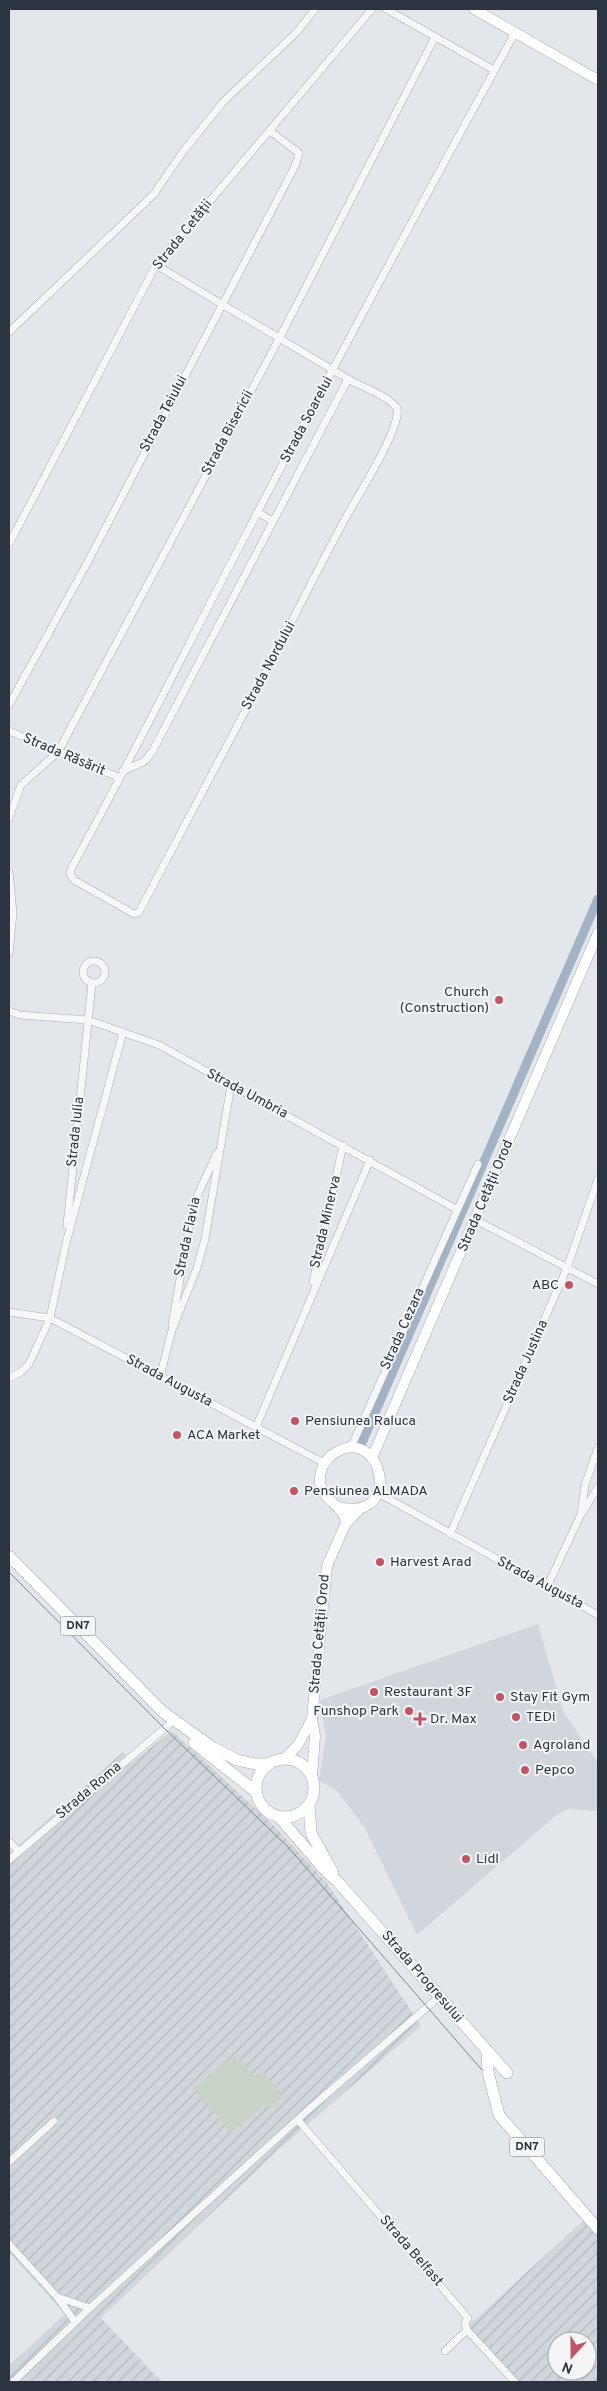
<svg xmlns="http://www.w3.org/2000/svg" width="607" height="2391" viewBox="0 0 607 2391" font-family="Overpass,sans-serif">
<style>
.built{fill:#d1d5dc}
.industrial{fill:url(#industrial-furrows);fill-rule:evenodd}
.grass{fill:#c9d3c5}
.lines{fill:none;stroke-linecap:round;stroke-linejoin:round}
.canal{stroke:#a2b3c6;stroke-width:9}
.street-casing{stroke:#a8adb4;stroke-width:8}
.secondary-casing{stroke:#a8adb4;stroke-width:11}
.primary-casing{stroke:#a4aab5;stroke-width:12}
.street{stroke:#f6f7f8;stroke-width:7}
.secondary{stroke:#fff;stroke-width:10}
.primary{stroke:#fff;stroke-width:11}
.tram{stroke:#7e8692;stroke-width:1}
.poi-dot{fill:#c25565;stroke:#f3f5f7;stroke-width:2}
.labels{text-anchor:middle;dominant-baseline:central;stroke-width:4;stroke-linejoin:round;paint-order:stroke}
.shield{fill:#f3f5f7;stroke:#686e78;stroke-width:1}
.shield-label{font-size:12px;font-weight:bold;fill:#2c3441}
.street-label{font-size:14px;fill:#2c3441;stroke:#f3f5f7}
.poi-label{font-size:14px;fill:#2c3441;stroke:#f3f5f7;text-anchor:start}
</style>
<defs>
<pattern id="industrial-furrows" width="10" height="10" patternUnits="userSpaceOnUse" patternTransform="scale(1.25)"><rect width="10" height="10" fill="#d1d5dc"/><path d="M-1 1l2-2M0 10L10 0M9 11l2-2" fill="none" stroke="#b4b7be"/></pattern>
</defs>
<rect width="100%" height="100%" fill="#e3e6ea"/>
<path class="built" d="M538 1624 563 1711 598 1763V1811L569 1809 559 1813 417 1935 365 1828 337 1791 319 1780 326 1738 320 1700Z"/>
<g class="industrial">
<path d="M172 1731 274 1826 327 1883 421 2026 277 2151 101 2318 162 2382H9V2366L65 2314 9 2252V1854L123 1752 132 1762Z"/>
<path d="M586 2218 598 2231V2382H519L468 2326ZM557 2341H587V2371H557Z"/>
</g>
<path class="grass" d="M234 2055 255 2076 262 2071 283 2096 270 2108 266 2104 231 2133 192 2089Z"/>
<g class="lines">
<path class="canal" d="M361 1445 598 899"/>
<defs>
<g id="street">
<path d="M386 9 494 70"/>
<path d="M156 265C220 303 284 341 348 379 363 388 386 394 397 408 402 426 361 491 350 510 319 566 291 624 261 681 221 758 180 835 139 912L134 914 74 880 70 874 71 869C134 755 191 638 252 523 337 359 426 195 515 33"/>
<path d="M9 332 153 195 182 153 223 102 297 32 315 9"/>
<path d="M257 512 273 521"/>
<path d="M9 544 156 265 372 9"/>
<path d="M9 705 85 567 295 166 299 153 270 131"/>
<path d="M9 731 120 778"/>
<path d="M123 771 145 761 152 752 348 379"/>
<path d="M9 818 21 785 58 752 280 337 435 37"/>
<path d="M9 872 13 913 9 953"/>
<circle cx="94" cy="972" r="11"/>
<path d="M9 1011 20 1015 88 1020 159 1045 456 1209"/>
<path d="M476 1220 598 1284"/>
<path d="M67 1225 92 983"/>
<path d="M313 1282 343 1145"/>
<path d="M9 1312 50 1318 324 1463"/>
<path d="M172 1325 193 1205 217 1153"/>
<path d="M160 1377 172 1330 197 1268 205 1239 231 1085"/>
<path d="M9 1378 21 1372 29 1364 50 1318 66 1243 123 1032"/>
<path d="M256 1427 370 1160"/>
<path d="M348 1449 353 1443 478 1164"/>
<path d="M378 1493 598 1615"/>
<path d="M583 1512 598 1487"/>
<path d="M450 1534 567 1268 598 1179"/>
<path d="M547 1587 581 1514 585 1485 598 1448"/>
<path d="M9 1841 18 1851"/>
<path d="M9 1860 171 1723"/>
<path d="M298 2120 468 2318 465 2323 467 2330 515 2382"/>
<path d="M9 2162 54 2121"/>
<path d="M9 2244 57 2297 90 2308"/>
<path d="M58 2298 75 2322"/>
<path d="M445 2351 467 2330"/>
<path d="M13 2382 90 2308 308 2110 439 1997"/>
</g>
<g id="secondary">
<path d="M474 9 598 80"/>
<path d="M372 1458 598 933"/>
<path d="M339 1507C407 1523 380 1419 332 1455 324 1461 319 1472 320 1482 322 1502 344 1504 346 1523"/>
<path d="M285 1758 298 1745 312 1719"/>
<path d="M312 1776 315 1736 312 1719 327 1566 346 1523 361 1508"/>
</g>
<g id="primary">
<path d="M9 1556 163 1712 212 1747 237 1760 255 1764H268"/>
<path d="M194 1743 256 1792"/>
<circle cx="285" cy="1788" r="29"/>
<path d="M309 1805 311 1833 333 1873"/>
<path d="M279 1817 322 1867 337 1881 507 2073"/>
<path d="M487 2050 488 2072 499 2115 598 2229"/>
</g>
</defs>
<use href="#street" class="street-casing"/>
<use href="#secondary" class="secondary-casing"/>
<use href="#primary" class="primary-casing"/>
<use href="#street" class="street"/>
<use href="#secondary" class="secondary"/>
<use href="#primary" class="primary"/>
<path class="tram" d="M9 1572 164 1728 288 1847 482 2070"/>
</g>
<g class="poi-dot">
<circle cx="499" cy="1000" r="5"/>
<circle cx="569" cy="1285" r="5"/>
<circle cx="295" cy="1421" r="5"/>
<circle cx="177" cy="1435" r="5"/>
<circle cx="294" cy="1491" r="5"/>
<circle cx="380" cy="1562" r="5"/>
<circle cx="374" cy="1692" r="5"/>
<circle cx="500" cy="1697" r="5"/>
<circle cx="409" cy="1711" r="5"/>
<circle cx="516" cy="1717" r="5"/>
<path d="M417.5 1711.5h5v5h5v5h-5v5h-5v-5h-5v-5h5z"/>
<circle cx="523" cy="1745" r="5"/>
<circle cx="525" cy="1770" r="5"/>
<circle cx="466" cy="1859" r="5"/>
</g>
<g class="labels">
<g class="shield">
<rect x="60.5" y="1616.5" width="35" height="19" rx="4"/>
<rect x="509.5" y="2137.5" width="35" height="19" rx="4"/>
</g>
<g class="shield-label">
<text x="78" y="1626">DN7</text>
<text x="527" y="2147">DN7</text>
</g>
<g class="street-label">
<text transform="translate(183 235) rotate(-51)">Strada Cetății</text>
<text transform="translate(164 414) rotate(-62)">Strada Teiului</text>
<text transform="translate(307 420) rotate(-62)">Strada Soarelui</text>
<text transform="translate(228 433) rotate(-62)">Strada Bisericii</text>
<text transform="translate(269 666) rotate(-62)">Strada Nordului</text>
<text transform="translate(64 755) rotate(23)">Strada Răsărit</text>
<text transform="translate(247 1094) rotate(28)">Strada Umbria</text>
<text transform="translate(76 1132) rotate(-84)">Strada Iulia</text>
<text transform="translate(486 1196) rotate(-67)">Strada Cetății Orod</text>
<text transform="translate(326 1222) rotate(-77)">Strada Minerva</text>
<text transform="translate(188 1237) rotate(-78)">Strada Flavia</text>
<text transform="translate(403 1329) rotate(-66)">Strada Cezara</text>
<text transform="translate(526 1362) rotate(-66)">Strada Justina</text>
<text transform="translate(169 1381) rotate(28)">Strada Augusta</text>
<text transform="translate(540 1583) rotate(28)">Strada Augusta</text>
<text transform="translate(320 1634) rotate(-85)">Strada Cetății Orod</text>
<text transform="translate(89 1791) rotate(-40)">Strada Roma</text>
<text transform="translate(422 1977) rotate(49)">Strada Progresului</text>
<text transform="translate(411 2251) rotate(49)">Strada Belfast</text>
</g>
<g class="poi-label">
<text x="489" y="992" text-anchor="end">Church<tspan x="489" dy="16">(Construction)</tspan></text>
<text x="559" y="1285" text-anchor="end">ABC</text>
<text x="305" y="1421">Pensiunea Raluca</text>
<text x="187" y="1435">ACA Market</text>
<text x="304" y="1491">Pensiunea ALMADA</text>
<text x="390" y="1562">Harvest Arad</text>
<text x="384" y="1692">Restaurant 3F</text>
<text x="510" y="1697">Stay Fit Gym</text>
<text x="399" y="1711" text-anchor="end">Funshop Park</text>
<text x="526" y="1717">TEDi</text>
<text x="430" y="1719">Dr. Max</text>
<text x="533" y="1745">Agroland</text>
<text x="535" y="1770">Pepco</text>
<text x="476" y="1859">Lidl</text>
</g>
</g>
<rect width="607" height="2391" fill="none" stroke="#2c3441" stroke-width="20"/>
<g transform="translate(572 2356) rotate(201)"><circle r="24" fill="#f3f5f7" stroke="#a3a8ae"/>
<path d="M0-4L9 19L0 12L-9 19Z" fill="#c25565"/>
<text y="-8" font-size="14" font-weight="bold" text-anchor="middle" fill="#2c3441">N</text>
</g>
</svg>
